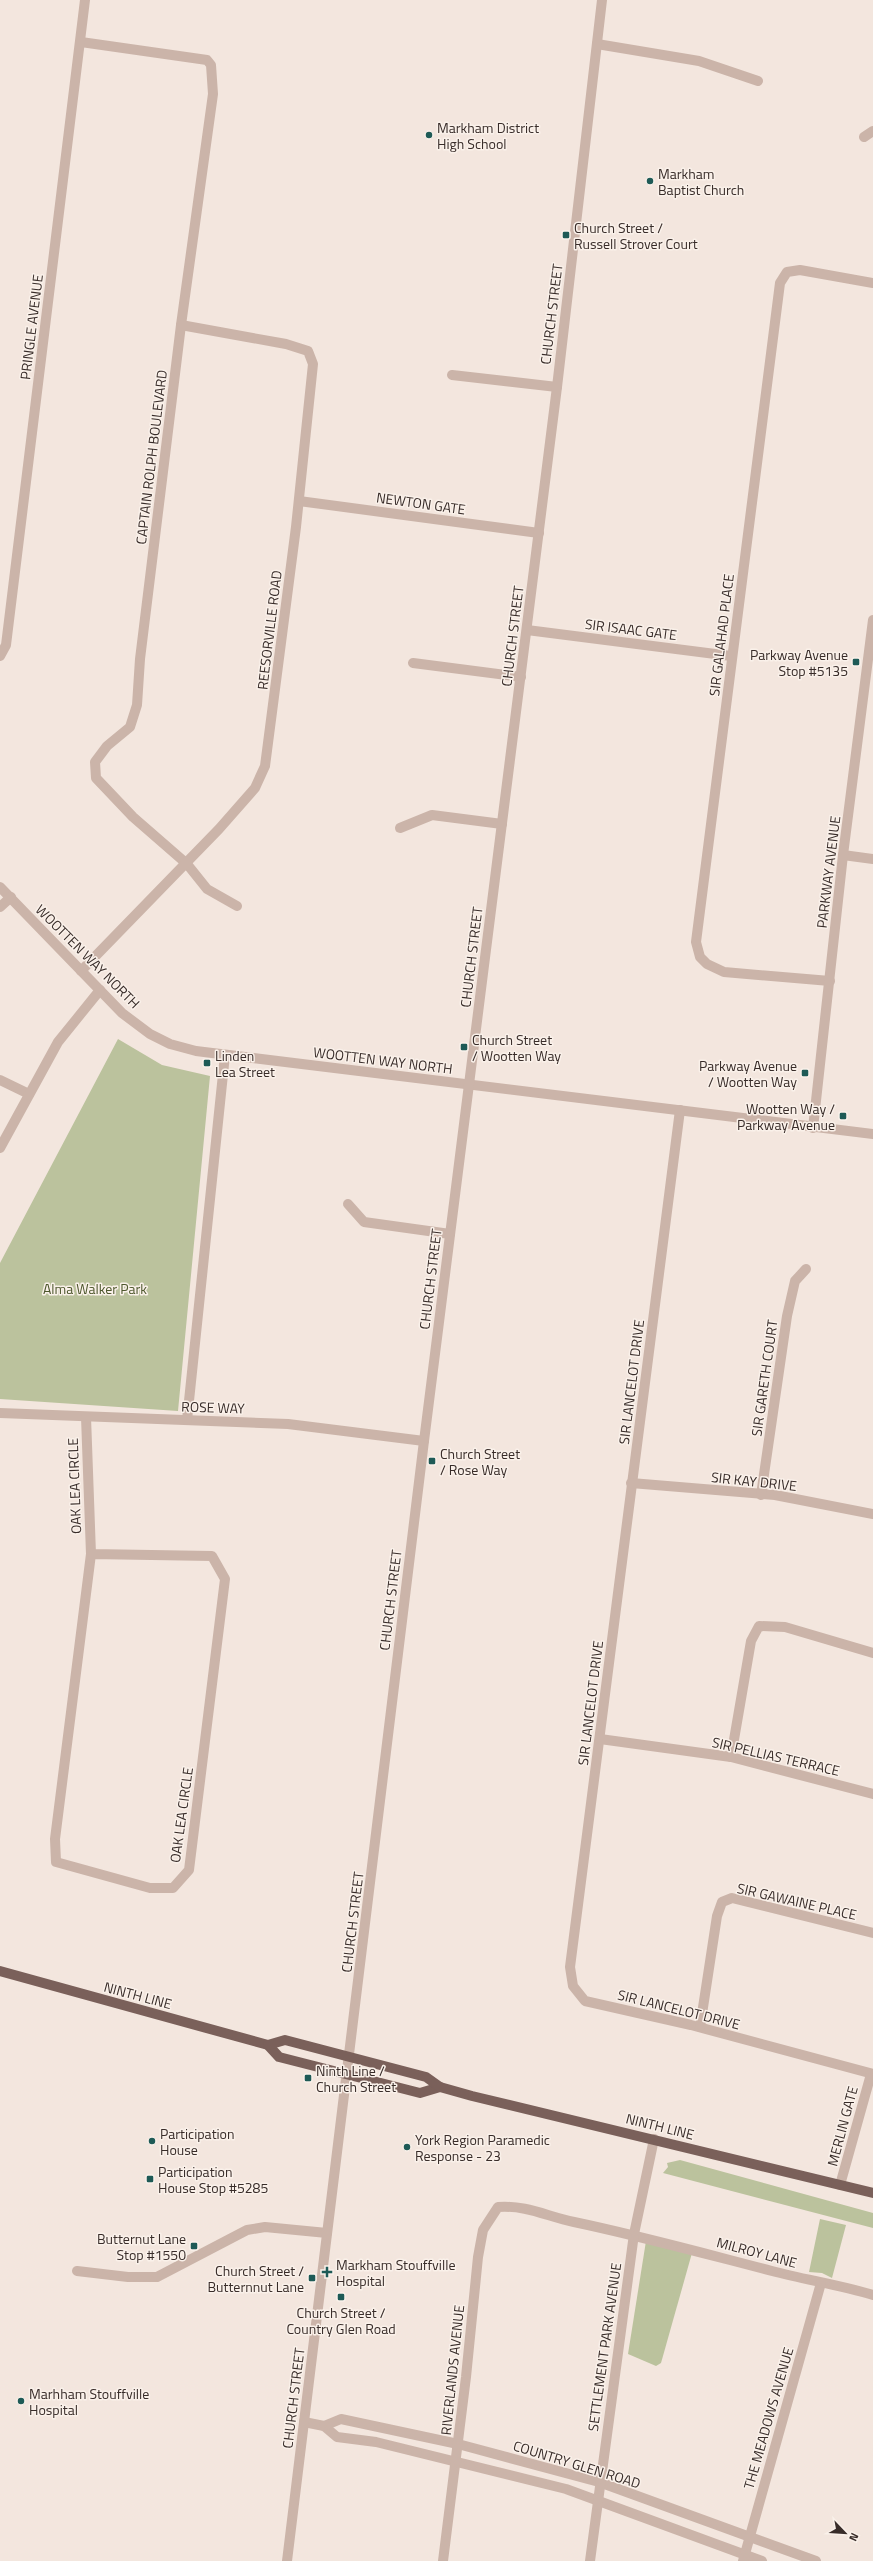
<svg xmlns="http://www.w3.org/2000/svg" width="873" height="2561" viewBox="0 0 873 2561" font-family="'Titillium Web',sans-serif">
<style>
.green{fill:#bbc29d}
.lines{fill:none;stroke-linecap:round;stroke-linejoin:round}
.minor{stroke:#cbb4a9;stroke-width:10}
.major{stroke:#7a605a;stroke-width:10}
.poi-dot{fill:#1e5a56;stroke:#faf1ea;stroke-width:1.5}
.labels{text-anchor:middle;dominant-baseline:central;stroke-width:3;stroke-linejoin:round;paint-order:stroke}
.poi-label{font-size:14px;fill:#382c29;stroke:#faf1ea;text-anchor:start}
.street-label{font-size:14px;fill:#382c29;stroke:#faf1ea}
.park-label{font-size:14px;fill:#4d572d;stroke:#faf1ea}
</style>
<rect width="100%" height="100%" fill="#f3e6de"/>
<g class="green">
<path d="M118 1039 162 1065 210 1076 178 1411 0 1399V1263Z"/>
<path d="M680 2160 873 2213V2228L663 2173 668 2167 667 2163Z"/>
<path d="M820 2219 846 2225 832 2278 822 2273 809 2272Z"/>
<path d="M646 2241 692 2253 661 2363 656 2366 628 2354Z"/>
</g>
<g class="lines">
<g class="minor">
<path d="M81 42 207 60 211 65 213 94 181 325 140 659 137 705 130 727 107 746 95 762 96 778 133 817 187 864 207 889 237 906"/>
<path d="M597 44 699 61 758 81"/>
<path d="M864 137 873 131"/>
<path d="M452 375 557 387"/>
<path d="M299 501 539 533"/>
<path d="M527 630 731 656"/>
<path d="M0 656 6 645 85 0"/>
<path d="M413 663 521 677"/>
<path d="M400 828 432 815 502 824"/>
<path d="M843 855 873 859"/>
<path d="M0 887 122 1013 150 1034 170 1044 196 1051 873 1134"/>
<path d="M0 907 11 897"/>
<path d="M81 971 219 829 255 788 265 766 296 527 313 364 308 351 286 344 181 325"/>
<path d="M830 981 724 972 707 964 700 957 696 942 780 283 787 272 800 270 873 283"/>
<path d="M0 1080 29 1094"/>
<path d="M680 1110 570 1967 573 1986 585 2001 691 2025 873 2074"/>
<path d="M813 1128 843 855 873 620"/>
<path d="M0 1148 58 1042 100 990"/>
<path d="M348 1204 364 1222 450 1234"/>
<path d="M0 1413 288 1424 424 1441"/>
<path d="M86 1417 91 1554 212 1556 225 1579 189 1870 173 1888H150L56 1862 55 1839 91 1554"/>
<path d="M187 1420 225 1055"/>
<path d="M631 1483 775 1495 873 1514"/>
<path d="M761 1495 787 1316 795 1281 806 1269"/>
<path d="M600 1739 731 1757 873 1794"/>
<path d="M731 1757 751 1641 759 1626 785 1627 873 1653"/>
<path d="M700 2027 717 1916 722 1902 732 1898 873 1933"/>
<path d="M840 2185 871 2074"/>
<path d="M77 2271 128 2277H157L247 2230 265 2227 327 2233"/>
<path d="M304 2422 324 2426 337 2437 376 2442 566 2489 762 2561"/>
<path d="M324 2426 341 2419 458 2444 599 2482 816 2561"/>
<path d="M287 2561 424 1441 557 387 602 0"/>
<path d="M443 2561 466 2377 478 2257 483 2230 498 2207C527 2205 546 2216 574 2222 641 2236 706 2254 772 2271 806 2280 840 2285 873 2295"/>
<path d="M590 2561 634 2234 654 2139"/>
<path d="M743 2561 821 2283"/>
</g>
<g class="major">
<path d="M0 1971 268 2045 279 2057 420 2093 440 2087"/>
<path d="M268 2045 285 2040 426 2077 440 2087 472 2096 873 2193"/>
</g>
</g>
<g class="poi-dot">
<circle cx="429" cy="135" r="4"/>
<circle cx="650" cy="181" r="4"/>
<rect x="562" y="231" width="8" height="8" rx="2"/>
<rect x="852" y="658" width="8" height="8" rx="2"/>
<rect x="460" y="1043" width="8" height="8" rx="2"/>
<rect x="203" y="1059" width="8" height="8" rx="2"/>
<rect x="801" y="1069" width="8" height="8" rx="2"/>
<rect x="839" y="1112" width="8" height="8" rx="2"/>
<rect x="428" y="1457" width="8" height="8" rx="2"/>
<rect x="304" y="2074" width="8" height="8" rx="2"/>
<circle cx="152" cy="2141" r="4"/>
<circle cx="407" cy="2147" r="4"/>
<rect x="146" y="2175" width="8" height="8" rx="2"/>
<rect x="190" y="2242" width="8" height="8" rx="2"/>
<path d="M325 2266h4v4h4v4h-4v4h-4v-4h-4v-4h4z"/>
<rect x="308" y="2274" width="8" height="8" rx="2"/>
<rect x="337" y="2293" width="8" height="8" rx="2"/>
<circle cx="21" cy="2401" r="4"/>
</g>
<g class="labels">
<g class="poi-label">
<text x="437" y="127">Markham District<tspan x="437" dy="16">High School</tspan></text>
<text x="658" y="173">Markham<tspan x="658" dy="16">Baptist Church</tspan></text>
<text x="574" y="227">Church Street /<tspan x="574" dy="16">Russell Strover Court</tspan></text>
<text x="848" y="654" text-anchor="end">Parkway Avenue<tspan x="848" dy="16">Stop #5135</tspan></text>
<text x="472" y="1039">Church Street<tspan x="472" dy="16">/ Wootten Way</tspan></text>
<text x="215" y="1055">Linden<tspan x="215" dy="16">Lea Street</tspan></text>
<text x="797" y="1065" text-anchor="end">Parkway Avenue<tspan x="797" dy="16">/ Wootten Way</tspan></text>
<text x="835" y="1108" text-anchor="end">Wootten Way /<tspan x="835" dy="16">Parkway Avenue</tspan></text>
<text x="440" y="1453">Church Street<tspan x="440" dy="16">/ Rose Way</tspan></text>
<text x="316" y="2070">Ninth Line /<tspan x="316" dy="16">Church Street</tspan></text>
<text x="160" y="2133">Participation<tspan x="160" dy="16">House</tspan></text>
<text x="415" y="2139">York Region Paramedic<tspan x="415" dy="16">Response - 23</tspan></text>
<text x="158" y="2171">Participation<tspan x="158" dy="16">House Stop #5285</tspan></text>
<text x="186" y="2238" text-anchor="end">Butternut Lane<tspan x="186" dy="16">Stop #1550</tspan></text>
<text x="336" y="2264">Markham Stouffville<tspan x="336" dy="16">Hospital</tspan></text>
<text x="304" y="2270" text-anchor="end">Church Street /<tspan x="304" dy="16">Butternnut Lane</tspan></text>
<text x="341" y="2312" text-anchor="middle">Church Street /<tspan x="341" dy="16">Country Glen Road</tspan></text>
<text x="29" y="2393">Marhham Stouffville<tspan x="29" dy="16">Hospital</tspan></text>
</g>
<g class="street-label">
<text transform="translate(551 314) rotate(-83)">CHURCH STREET</text>
<text transform="translate(31 327) rotate(-83)">PRINGLE AVENUE</text>
<text transform="translate(151 457) rotate(-83)">CAPTAIN ROLPH BOULEVARD</text>
<text transform="translate(421 503) rotate(8)">NEWTON GATE</text>
<text transform="translate(631 629) rotate(7)">SIR ISAAC GATE</text>
<text transform="translate(269 630) rotate(-83)">REESORVILLE ROAD</text>
<text transform="translate(721 635) rotate(-83)">SIR GALAHAD PLACE</text>
<text transform="translate(512 636) rotate(-83)">CHURCH STREET</text>
<text transform="translate(828 872) rotate(-83)">PARKWAY AVENUE</text>
<text transform="translate(88 956) rotate(45)">WOOTTEN WAY NORTH</text>
<text transform="translate(471 957) rotate(-83)">CHURCH STREET</text>
<text transform="translate(383 1060) rotate(7)">WOOTTEN WAY NORTH</text>
<text transform="translate(430 1279) rotate(-83)">CHURCH STREET</text>
<text transform="translate(764 1378) rotate(-82)">SIR GARETH COURT</text>
<text transform="translate(631 1382) rotate(-83)">SIR LANCELOT DRIVE</text>
<text transform="translate(213 1407) rotate(2)">ROSE WAY</text>
<text transform="translate(754 1481) rotate(6)">SIR KAY DRIVE</text>
<text transform="translate(74 1486) rotate(-92)">OAK LEA CIRCLE</text>
<text transform="translate(390 1600) rotate(-83)">CHURCH STREET</text>
<text transform="translate(590 1703) rotate(-83)">SIR LANCELOT DRIVE</text>
<text transform="translate(776 1756) rotate(13)">SIR PELLIAS TERRACE</text>
<text transform="translate(181 1815) rotate(-82)">OAK LEA CIRCLE</text>
<text transform="translate(797 1901) rotate(13)">SIR GAWAINE PLACE</text>
<text transform="translate(352 1922) rotate(-83)">CHURCH STREET</text>
<text transform="translate(138 1995) rotate(15)">NINTH LINE</text>
<text transform="translate(679 2009) rotate(14)">SIR LANCELOT DRIVE</text>
<text transform="translate(660 2126) rotate(14)">NINTH LINE</text>
<text transform="translate(842 2126) rotate(-75)">MERLIN GATE</text>
<text transform="translate(757 2252) rotate(15)">MILROY LANE</text>
<text transform="translate(604 2347) rotate(-82)">SETTLEMENT PARK AVENUE</text>
<text transform="translate(452 2370) rotate(-84)">RIVERLANDS AVENUE</text>
<text transform="translate(293 2398) rotate(-83)">CHURCH STREET</text>
<text transform="translate(768 2418) rotate(-74)">THE MEADOWS AVENUE</text>
<text transform="translate(577 2464) rotate(17)">COUNTRY GLEN ROAD</text>
</g>
<g class="park-label">
<text x="95" y="1288">Alma Walker Park</text>
</g>
</g>
<g transform="translate(845 2533) rotate(115)" stroke="#faf1ea" stroke-width="3" paint-order="stroke">
<path d="M0-3L7 15L0 10L-7 15Z" fill="#382c29"/>
<text y="-6" font-size="11" font-weight="bold" text-anchor="middle" fill="#382c29">N</text>
</g>
</svg>
